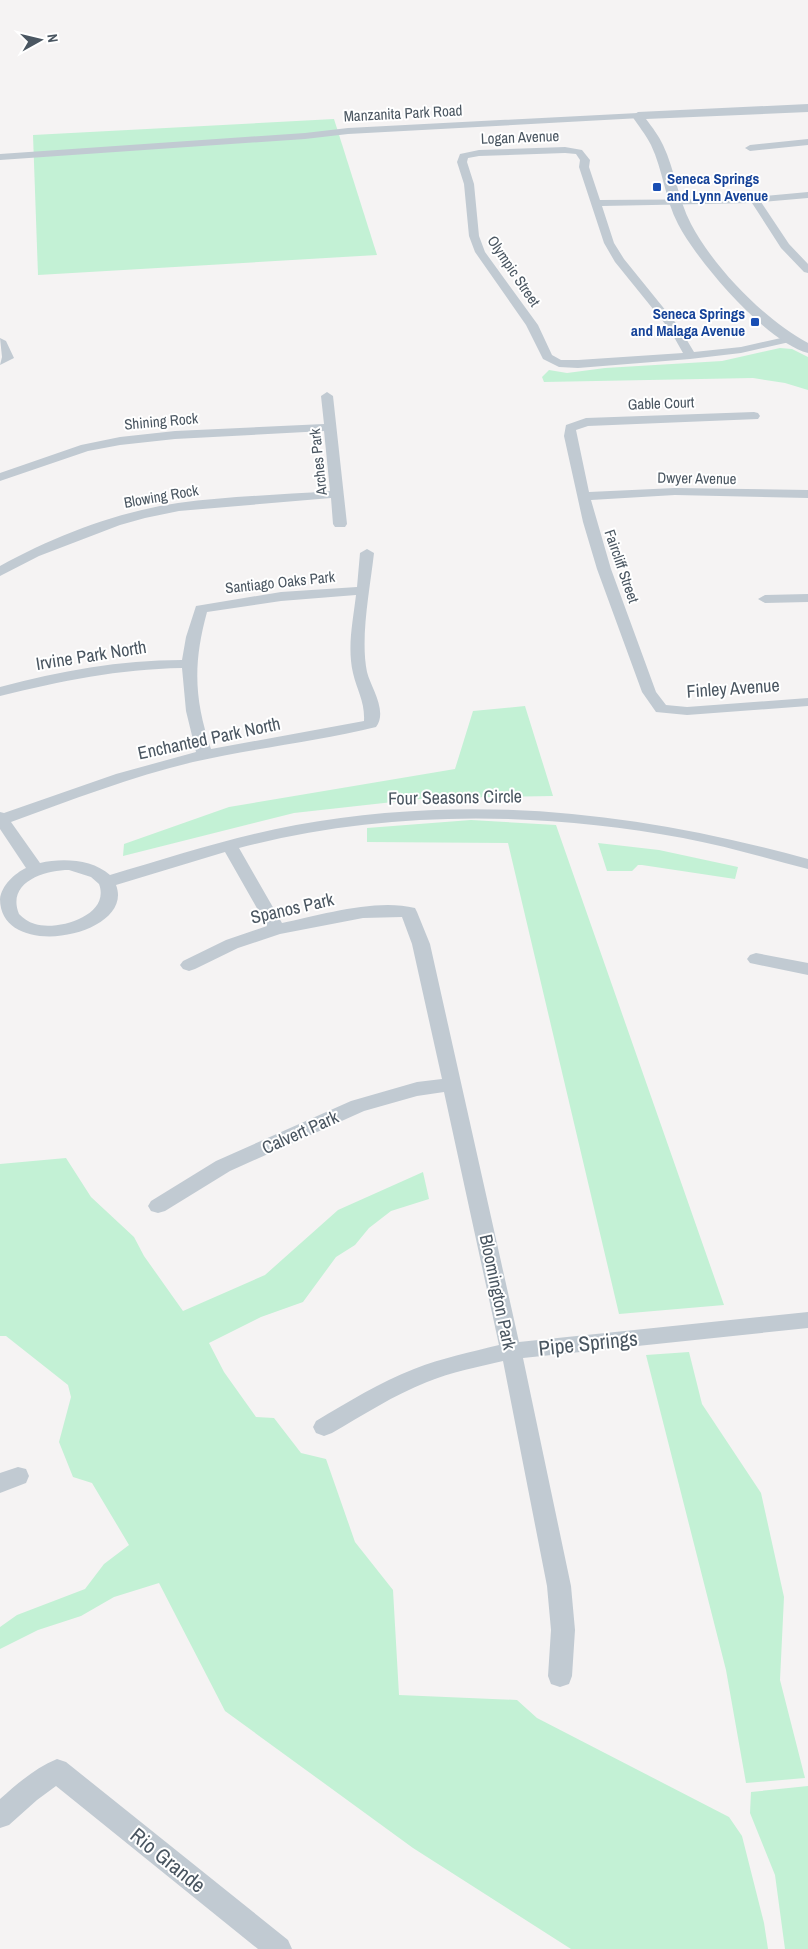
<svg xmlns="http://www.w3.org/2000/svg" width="808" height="1949" viewBox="0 0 808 1949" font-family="'Archivo Narrow',sans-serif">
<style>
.green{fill:#c3f1d5}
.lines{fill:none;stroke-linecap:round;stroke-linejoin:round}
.minor{fill:#c1cad2;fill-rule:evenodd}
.tertiary{fill:#c1cad2;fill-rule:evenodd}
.transit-dot{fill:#1a4fb4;stroke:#fff;stroke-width:2}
.labels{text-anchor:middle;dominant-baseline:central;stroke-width:4;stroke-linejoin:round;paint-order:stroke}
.far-street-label{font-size:15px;fill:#4a5661;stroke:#fff}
.far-transit-label{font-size:15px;font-weight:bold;fill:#164399;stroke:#fff;text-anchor:start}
.street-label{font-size:18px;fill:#4a5661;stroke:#fff}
.near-street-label{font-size:21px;fill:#4a5661;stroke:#fff}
</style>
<rect width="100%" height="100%" fill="#f5f3f3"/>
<g class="green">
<path d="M334 119 377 255 38 275 33 135Z"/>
<path d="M780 348 792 349 808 357V390L785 383 753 378 544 382 542 377 549 370 567 373 605 368 722 361Z"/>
<path d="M525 706 553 796 429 798 294 813 123 856 124 844 229 807 455 769 473 711Z"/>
<path d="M471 820 556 825 724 1305 619 1314 508 843 367 842V828Z"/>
<path d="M598 843 659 850 738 867 735 879 642 865H638L632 871H607Z"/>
<path d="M66 1158 91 1197 134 1237 144 1256 183 1311 265 1275 338 1210 423 1172 429 1199 391 1211 369 1228 355 1245 336 1257 303 1302 261 1317 209 1343 224 1372 256 1417 274 1418 301 1453 326 1459 355 1542 393 1590 399 1695 517 1700 537 1718 729 1817 742 1836 764 1923 768 1949H571L413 1848 225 1711 159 1583 114 1597 81 1616 38 1630 0 1649V1627L17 1615 85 1589 104 1564 129 1545 92 1483 73 1477 59 1442 71 1397 68 1385 6 1336H0V1164Z"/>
<path d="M689 1352 702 1404 761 1493 784 1597 780 1680 805 1778 746 1783 726 1670 646 1355Z"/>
<path d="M808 1786V1949H785L775 1875 750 1813 751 1792Z"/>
</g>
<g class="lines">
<g class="minor">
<path d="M638 113 643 116 641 118 348 134 305 139 0 160V154L305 133 348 128Z"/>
<path d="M808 139V145L750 151 745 148 750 145Z"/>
<path d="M565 147 582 150 590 160 589 167 600 200 734 199 808 192V198L761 202 789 244 808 264V273L804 272 781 248 752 203 602 206 614 243 624 259 679 327 694 352 741 347 790 336 796 339 794 341 741 353 690 359 578 368 559 367 543 359 526 325 475 252 469 236 464 184 457 162 460 154 479 150ZM565 153 576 154 580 160 579 167 604 243 615 262 670 330 683 353 578 360H561L552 355 538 325 485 252 479 236 474 184 467 162 468 158 479 156Z"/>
<path d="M0 338 6 341 14 358 0 365 2 357Z"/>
<path d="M327 392 333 396 347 524 345 527H335L333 524 331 498 179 511 145 518 120 525 39 556 0 576V566C54 536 117 512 178 503 228 496 280 495 330 491L324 431 175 439 120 445 88 451 0 481V473L81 445 120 437 175 431 324 424 321 396Z"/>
<path d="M754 412 758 413 760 416 758 419 588 426 576 430 589 492 675 488 808 490V498L675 495 591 500 611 569 656 692 666 705 687 707 808 698V706L687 715 656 712 642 692 597 569 583 522 564 436 566 425 586 418Z"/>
<path d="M367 549 374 553C370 589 360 638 367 672 371 688 388 711 376 727 316 742 253 748 193 762 131 777 71 800 11 822L40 863C62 858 92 859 110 875 171 857 232 837 296 825 472 793 636 812 808 859V869C766 858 725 846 683 838 537 811 383 810 239 848L282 923C321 915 376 898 415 908L417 912 430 944 519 1342 808 1312V1328L523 1358 571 1586 575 1630 572 1676 569 1684 560 1687 551 1684 548 1676 551 1630 547 1586 503 1361C477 1367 452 1372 427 1382 394 1395 363 1415 332 1433L324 1436 316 1433 313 1427 316 1421C348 1402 380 1382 414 1369 442 1358 471 1352 499 1345L444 1092 417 1096 364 1111 230 1171 165 1211 158 1213 151 1211 148 1206 151 1201 216 1161 351 1101 417 1082 442 1079 412 944 402 917 363 918 280 934 238 948 195 969 189 971 183 969 180 965 183 961 226 940 267 926 225 852 116 885C136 936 0 963 0 899 1 886 15 873 26 868L0 829V812L4 813 116 774 196 752 186 711 182 668C119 669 61 681 0 696V687C60 671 120 660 182 660L186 637 196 606 281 592 357 587 360 553ZM356 595C353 621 347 647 353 673 357 691 365 701 364 721L211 749C194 699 193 663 207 612L281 601ZM69 870 91 877 99 884C111 916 57 931 35 924 28 922 23 918 19 914 6 882 45 870 69 870Z"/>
<path d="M808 594V602L765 603 758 599 765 595Z"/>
<path d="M756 953 808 963V975L750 963 747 959 750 955Z"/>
<path d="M18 1467 26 1469 29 1476 26 1483 0 1493V1473Z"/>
<path d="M57 1759 66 1762 288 1940 292 1949H258L56 1786 37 1800 9 1825 0 1828V1799C17 1784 35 1768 57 1759Z"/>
</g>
<path class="tertiary" d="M808 104V112L646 119C652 127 659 136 663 145 675 170 678 199 691 224 715 269 764 319 808 343V353C767 343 697 261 678 224 665 199 663 170 651 145 646 135 638 125 632 116L638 112Z"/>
</g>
<g class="transit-dot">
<rect x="652" y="182" width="10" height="10" rx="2.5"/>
<rect x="750" y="317" width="10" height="10" rx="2.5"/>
</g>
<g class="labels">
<g class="far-street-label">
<text transform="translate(403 113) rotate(-3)">Manzanita Park Road</text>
<text transform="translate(520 137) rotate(-2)">Logan Avenue</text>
<text transform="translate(514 271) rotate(56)">Olympic Street</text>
<text transform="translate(661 403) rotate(-2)">Gable Court</text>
<text transform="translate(161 421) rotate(-5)">Shining Rock</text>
<text transform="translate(318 462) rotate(-96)">Arches Park</text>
<text transform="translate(697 478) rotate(1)">Dwyer Avenue</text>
<text transform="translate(161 496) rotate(-10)">Blowing Rock</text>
<text transform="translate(622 566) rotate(71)">Faircliff Street</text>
<text transform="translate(280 582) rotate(-6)">Santiago Oaks Park</text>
</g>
<g class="far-transit-label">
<text x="667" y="178">Seneca Springs<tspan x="667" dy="17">and Lynn Avenue</tspan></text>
<text x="745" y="313" text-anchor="end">Seneca Springs<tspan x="745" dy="17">and Malaga Avenue</tspan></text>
</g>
<g class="street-label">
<text transform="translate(91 655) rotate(-9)">Irvine Park North</text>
<text transform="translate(733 688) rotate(-4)">Finley Avenue</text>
<text transform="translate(209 738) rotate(-12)">Enchanted Park North</text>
<text transform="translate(455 797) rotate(-1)">Four Seasons Circle</text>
<text transform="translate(292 908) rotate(-13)">Spanos Park</text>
<text transform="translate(300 1132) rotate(-24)">Calvert Park</text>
<text transform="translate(498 1292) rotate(78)">Bloomington Park</text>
</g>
<g class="near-street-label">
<text transform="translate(588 1343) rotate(-6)">Pipe Springs</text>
<text transform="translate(168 1860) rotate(39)">Rio Grande</text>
</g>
</g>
<g transform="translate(40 40) rotate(82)" stroke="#ffffff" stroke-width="4" paint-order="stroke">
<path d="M0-4L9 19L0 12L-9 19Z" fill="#4a5661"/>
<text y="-8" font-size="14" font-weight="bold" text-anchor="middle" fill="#4a5661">N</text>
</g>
</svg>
